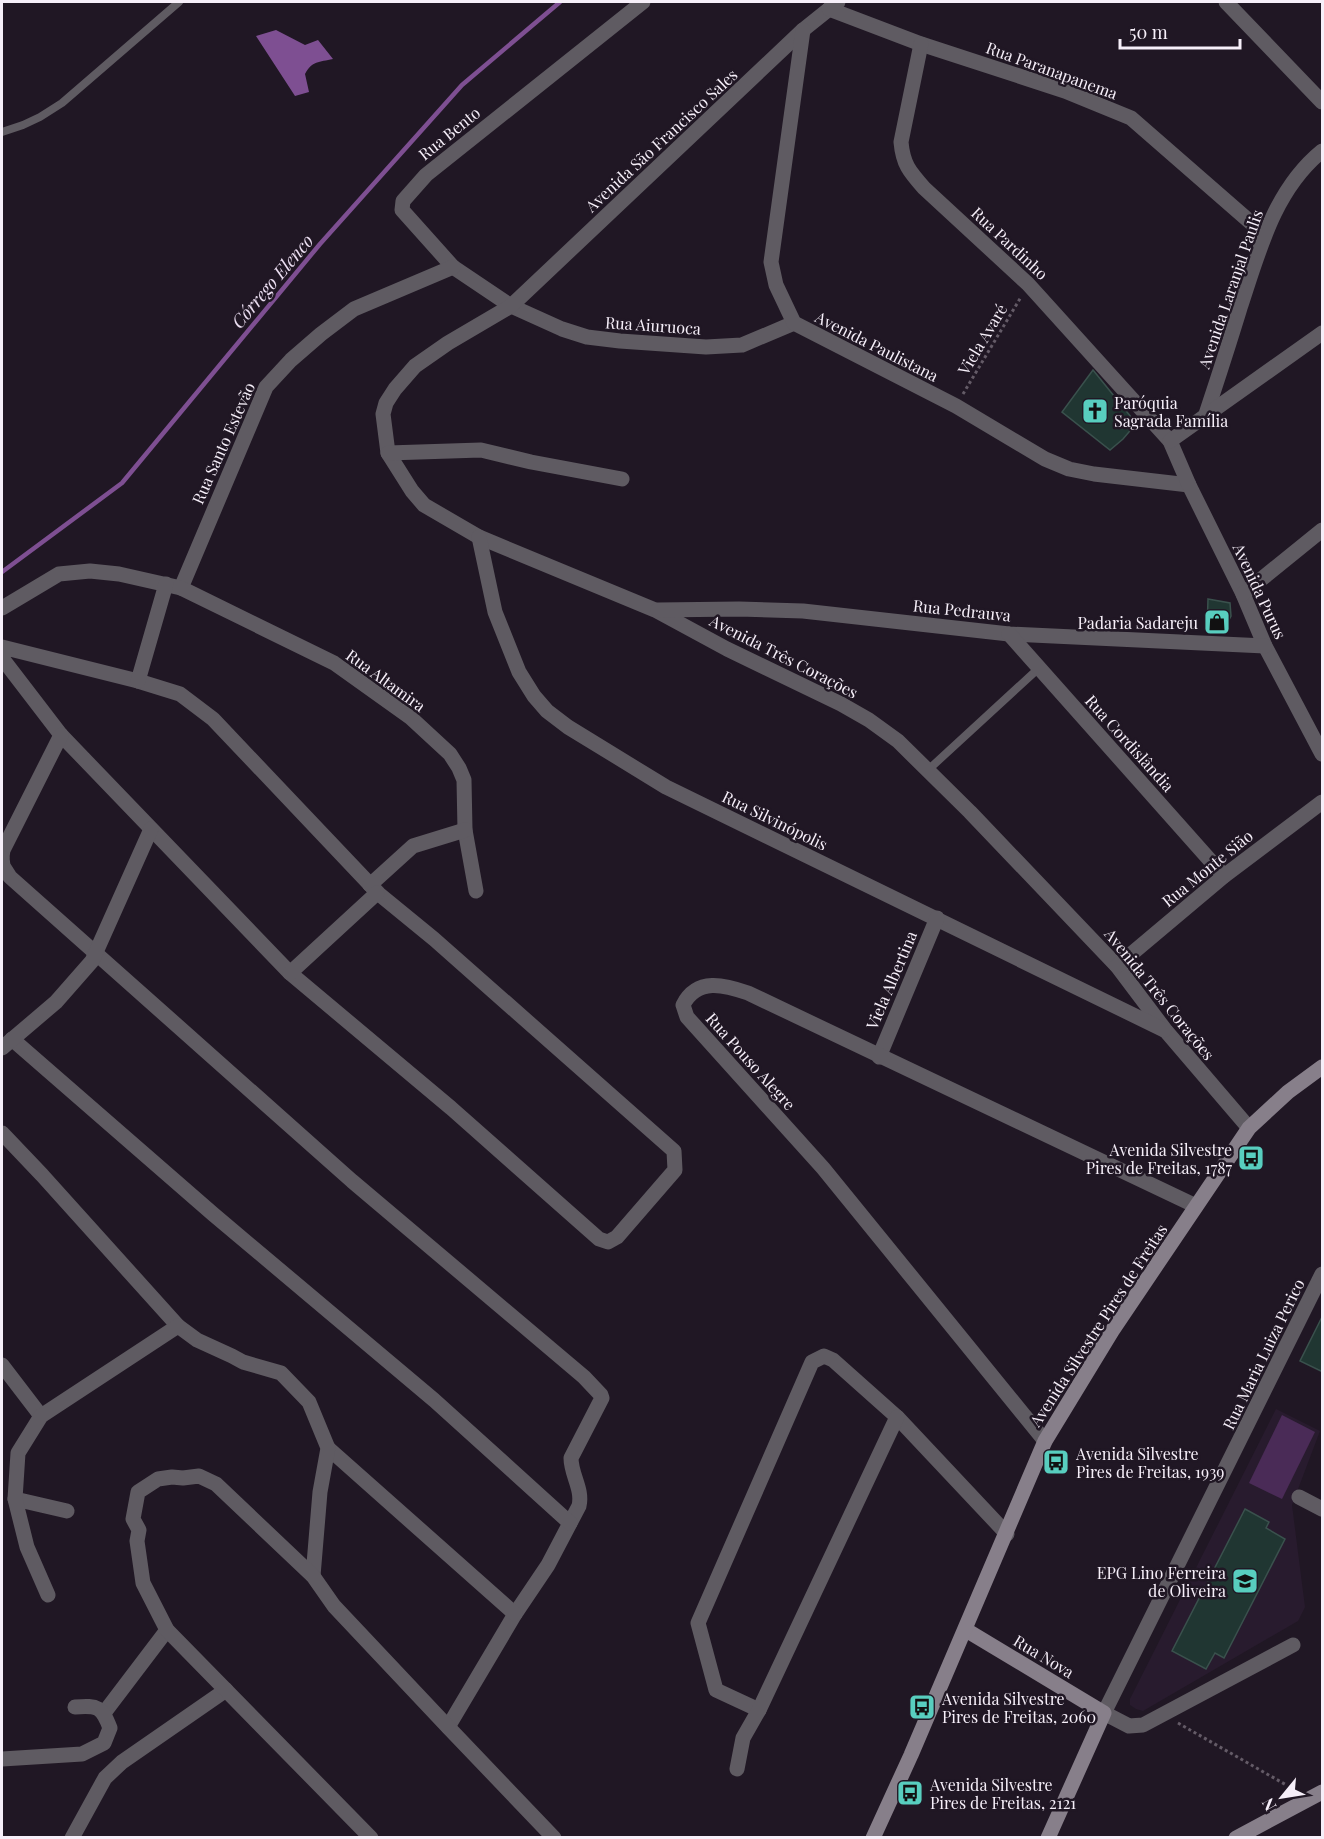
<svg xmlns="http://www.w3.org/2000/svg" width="1324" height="1839" viewBox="0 0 1324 1839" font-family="'Playfair Display',serif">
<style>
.built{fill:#281b2e}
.green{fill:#4a2b57}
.water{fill:#7e4f92}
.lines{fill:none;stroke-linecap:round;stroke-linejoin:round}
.stream{stroke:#7e4f92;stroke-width:4.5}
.building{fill:#203632;stroke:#3a514d;stroke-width:1.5}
.path{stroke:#645b67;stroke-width:3;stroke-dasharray:3 3;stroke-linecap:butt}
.lane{stroke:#5f5b62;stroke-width:8}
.street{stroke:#5f5b62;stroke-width:15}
.secondary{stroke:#877f8a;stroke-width:15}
.labels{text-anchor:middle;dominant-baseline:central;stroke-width:5;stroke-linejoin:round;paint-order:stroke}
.street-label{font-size:16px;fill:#f6eff9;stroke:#201724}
.poi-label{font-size:16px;fill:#f6eff9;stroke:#201724;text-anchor:start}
.water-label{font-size:18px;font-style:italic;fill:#ecdff2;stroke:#201724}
</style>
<rect width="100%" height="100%" fill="#201724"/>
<path class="built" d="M1276 1409 1320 1431 1292 1505 1305 1607 1298 1621 1143 1711 1136 1709 1130 1705V1699Z"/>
<path class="green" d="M1282 1415 1315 1432 1282 1499 1249 1483Z"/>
<path class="water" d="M276 30 305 45 318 40 333 59C319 62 312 61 305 74L309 92 295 96 256 36Z"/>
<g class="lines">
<path class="stream" d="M2 572 122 483 320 244 462 85 560 2"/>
</g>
<g class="building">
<path d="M1093 370 1131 417 1135 425 1123 439 1110 450 1062 412Z"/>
<path d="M1208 599 1230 603 1231 616 1224 629 1218 634 1207 631Z"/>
<path d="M1323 1315V1372L1300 1361Z"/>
<path d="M1245 1509 1269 1522 1266 1528 1285 1539 1224 1658 1215 1653 1206 1669 1172 1651Z"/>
</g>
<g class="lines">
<g class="path">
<path d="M963 394 1021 297"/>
<path d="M1178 1723 1295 1790"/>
</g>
<g class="lane">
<path d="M2 132 23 125 40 117 62 103 179 2"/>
<path d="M928 770 1039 668"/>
</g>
<g class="street">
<path d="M643 2 426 175 403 201 402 210 453 267 511 306 562 329 587 337 620 341 706 347 742 345 794 323"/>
<path d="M838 2 803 30 511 306 448 343 415 366 395 389 386 403 383 414 388 453 412 491 424 505 479 537 655 610 727 649 841 704 869 720 898 741 970 812 1117 966 1166 1031 1249 1128"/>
<path d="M1226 2 1322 102"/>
<path d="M829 9 921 44 1065 91 1131 118 1264 234"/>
<path d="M803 30 771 262 776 285 794 323 956 406 1045 459 1069 469 1094 474 1189 485"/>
<path d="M921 44 901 142C903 164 909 171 924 188L1028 284 1170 441 1189 485 1243 594 1265 646 1322 754"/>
<path d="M1205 417C1217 381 1229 344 1240 308 1259 251 1274 190 1322 151"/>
<path d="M1170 441 1322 333"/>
<path d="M388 453 481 450 531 462 622 479"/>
<path d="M479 537 495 612 519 672 534 696 547 711 568 727 666 787 1164 1030"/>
<path d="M181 588 266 387 291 360 321 334 354 309 453 267"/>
<path d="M1243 594 1322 530"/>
<path d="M2 608 59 574 90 571 119 574 181 588 334 663 411 718 450 754 459 768 464 780 465 830 476 891"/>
<path d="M658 610 739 609 803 611 1009 634 1265 646"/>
<path d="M1009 634 1224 876"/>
<path d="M2 647 138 681 180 694 213 719 379 894 434 939 674 1151 675 1170 617 1237 608 1242 599 1239 451 1108 290 973 61 735 2 658"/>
<path d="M138 681 166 584"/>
<path d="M2 857 3 850 61 735"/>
<path d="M2 858 3 866 10 877 352 1181 584 1377 601 1395 602 1398 571 1458C571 1475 583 1489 579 1506L548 1565 515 1614 448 1727"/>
<path d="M370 885 413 846 465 830"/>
<path d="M1117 966 1224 876 1322 802"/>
<path d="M290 973 377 893"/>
<path d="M12 1039 213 1214 434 1400 570 1523"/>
<path d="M2 1048 56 1002 92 961 151 829"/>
<path d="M879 1057 937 918"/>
<path d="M2 1133 42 1175 178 1326"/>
<path d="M2 1365 41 1416"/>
<path d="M1045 1441 823 1168 687 1017 683 1005C697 977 725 985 748 993L1196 1206"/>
<path d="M328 1448 515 1614"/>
<path d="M1299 1497 1322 1509"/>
<path d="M15 1499 67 1511"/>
<path d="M48 1595 27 1547 15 1499 18 1453 41 1416 178 1326 197 1340 232 1356 243 1362 281 1373 309 1402 328 1448 320 1492 313 1576"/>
<path d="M1293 1645 1143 1725 1129 1726 1104 1713 1322 1274"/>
<path d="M759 1710 716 1690 698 1623 812 1362 824 1356 833 1360 897 1417 1007 1534"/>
<path d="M104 1713 167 1630"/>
<path d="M2 1759 82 1754 104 1743 110 1728C102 1707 98 1705 75 1707"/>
<path d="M737 1769 743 1738 759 1710 897 1417"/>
<path d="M72 1838 105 1778 122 1762 226 1690"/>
<path d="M371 1838 167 1630 143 1583 137 1541 139 1530 133 1519 138 1492 158 1479 172 1477 183 1478 199 1476 216 1484 313 1576 334 1606 448 1727 554 1838"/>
</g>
<g class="secondary">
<path d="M966 1630 1104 1713 1048 1838"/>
<path d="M873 1838 911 1755 1045 1441 1112 1331 1249 1128 1288 1092 1322 1067"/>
<path d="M1236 1838 1322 1792"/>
</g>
</g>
<defs>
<symbol id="church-square" viewBox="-11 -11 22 22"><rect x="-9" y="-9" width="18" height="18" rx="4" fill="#58cebf" stroke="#201724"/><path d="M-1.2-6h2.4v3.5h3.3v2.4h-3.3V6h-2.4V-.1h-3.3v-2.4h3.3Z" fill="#111"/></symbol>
<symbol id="shop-square" viewBox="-11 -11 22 22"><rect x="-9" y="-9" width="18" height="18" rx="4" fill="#58cebf" stroke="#201724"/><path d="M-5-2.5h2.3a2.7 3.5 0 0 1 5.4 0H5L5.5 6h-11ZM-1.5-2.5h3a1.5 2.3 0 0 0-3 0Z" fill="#111"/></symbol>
<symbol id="bus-square" viewBox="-11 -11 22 22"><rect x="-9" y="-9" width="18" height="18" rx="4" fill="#58cebf" stroke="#201724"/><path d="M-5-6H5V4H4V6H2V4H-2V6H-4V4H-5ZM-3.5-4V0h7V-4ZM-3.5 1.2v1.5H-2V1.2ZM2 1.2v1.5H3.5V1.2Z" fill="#111"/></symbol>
<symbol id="school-square" viewBox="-11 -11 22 22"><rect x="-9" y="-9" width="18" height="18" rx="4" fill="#58cebf" stroke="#201724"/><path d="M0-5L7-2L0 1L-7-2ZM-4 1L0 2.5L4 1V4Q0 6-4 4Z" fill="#111"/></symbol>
</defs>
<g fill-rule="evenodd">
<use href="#church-square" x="1080" y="396" width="30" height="30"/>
<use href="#shop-square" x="1202" y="607" width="30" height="30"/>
<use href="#bus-square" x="1236" y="1143" width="30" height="30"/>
<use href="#bus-square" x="1041" y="1447" width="30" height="30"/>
<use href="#school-square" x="1230" y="1566" width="30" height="30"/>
<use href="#bus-square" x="907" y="1692" width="30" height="30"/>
<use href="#bus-square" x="895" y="1778" width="30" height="30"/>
</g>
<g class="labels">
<g class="street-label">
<text transform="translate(1052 70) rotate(20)">Rua Paranapanema</text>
<text transform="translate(449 133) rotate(-39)">Rua Bento</text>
<text transform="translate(661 140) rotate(-43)">Avenida São Francisco Sales</text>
<text transform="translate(1010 243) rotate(43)">Rua Pardinho</text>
<text transform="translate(1230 289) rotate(-71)">Avenida Laranjal Paulis</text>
<text transform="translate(653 325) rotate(4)">Rua Aiuruoca</text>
<text transform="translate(982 339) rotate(-59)">Viela Avaré</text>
<text transform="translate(877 346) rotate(27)">Avenida Paulistana</text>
<text transform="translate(223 443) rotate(-66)">Rua Santo Estevão</text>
<text transform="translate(1260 591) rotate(65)">Avenida Purus</text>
<text transform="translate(962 610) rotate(6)">Rua Pedrauva</text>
<text transform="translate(784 656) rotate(27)">Avenida Três Corações</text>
<text transform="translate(386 680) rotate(36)">Rua Altamira</text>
<text transform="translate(1130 743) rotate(48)">Rua Cordislândia</text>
<text transform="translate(775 820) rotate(26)">Rua Silvinópolis</text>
<text transform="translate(1207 868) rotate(-39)">Rua Monte Sião</text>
<text transform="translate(891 980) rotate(-67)">Viela Albertina</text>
<text transform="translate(1160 994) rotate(51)">Avenida Três Corações</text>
<text transform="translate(751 1061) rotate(48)">Rua Pouso Alegre</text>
<text transform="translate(1098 1325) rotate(-57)">Avenida Silvestre Pires de Freitas</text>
<text transform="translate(1263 1354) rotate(-64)">Rua Maria Luiza Perico</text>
<text transform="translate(1044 1656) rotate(31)">Rua Nova</text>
</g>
<g class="poi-label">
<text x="1114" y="402">Paróquia<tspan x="1114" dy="18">Sagrada Família</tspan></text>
<text x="1198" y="622" text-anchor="end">Padaria Sadareju</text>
<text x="1232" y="1149" text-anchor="end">Avenida Silvestre<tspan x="1232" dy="18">Pires de Freitas, 1787</tspan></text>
<text x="1076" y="1453">Avenida Silvestre<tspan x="1076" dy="18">Pires de Freitas, 1939</tspan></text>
<text x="1226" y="1572" text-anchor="end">EPG Lino Ferreira<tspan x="1226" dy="18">de Oliveira</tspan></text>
<text x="942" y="1698">Avenida Silvestre<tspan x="942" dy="18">Pires de Freitas, 2060</tspan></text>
<text x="930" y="1784">Avenida Silvestre<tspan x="930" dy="18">Pires de Freitas, 2121</tspan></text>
</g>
<g class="water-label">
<text transform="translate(272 281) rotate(-50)">Córrego Elenco</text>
</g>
</g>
<rect width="1324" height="1839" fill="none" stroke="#f6eff9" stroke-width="6"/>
<g transform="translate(1282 1797) rotate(240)" stroke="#201724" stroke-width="4.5" paint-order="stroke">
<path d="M0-4.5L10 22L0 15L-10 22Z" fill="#f6eff9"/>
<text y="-9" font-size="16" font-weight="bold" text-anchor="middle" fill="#f6eff9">N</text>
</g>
<path d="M1120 39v9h120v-9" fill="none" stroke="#f6eff9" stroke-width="3"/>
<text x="1129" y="39" font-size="18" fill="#f6eff9" stroke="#201724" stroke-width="4.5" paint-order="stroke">50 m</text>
</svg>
